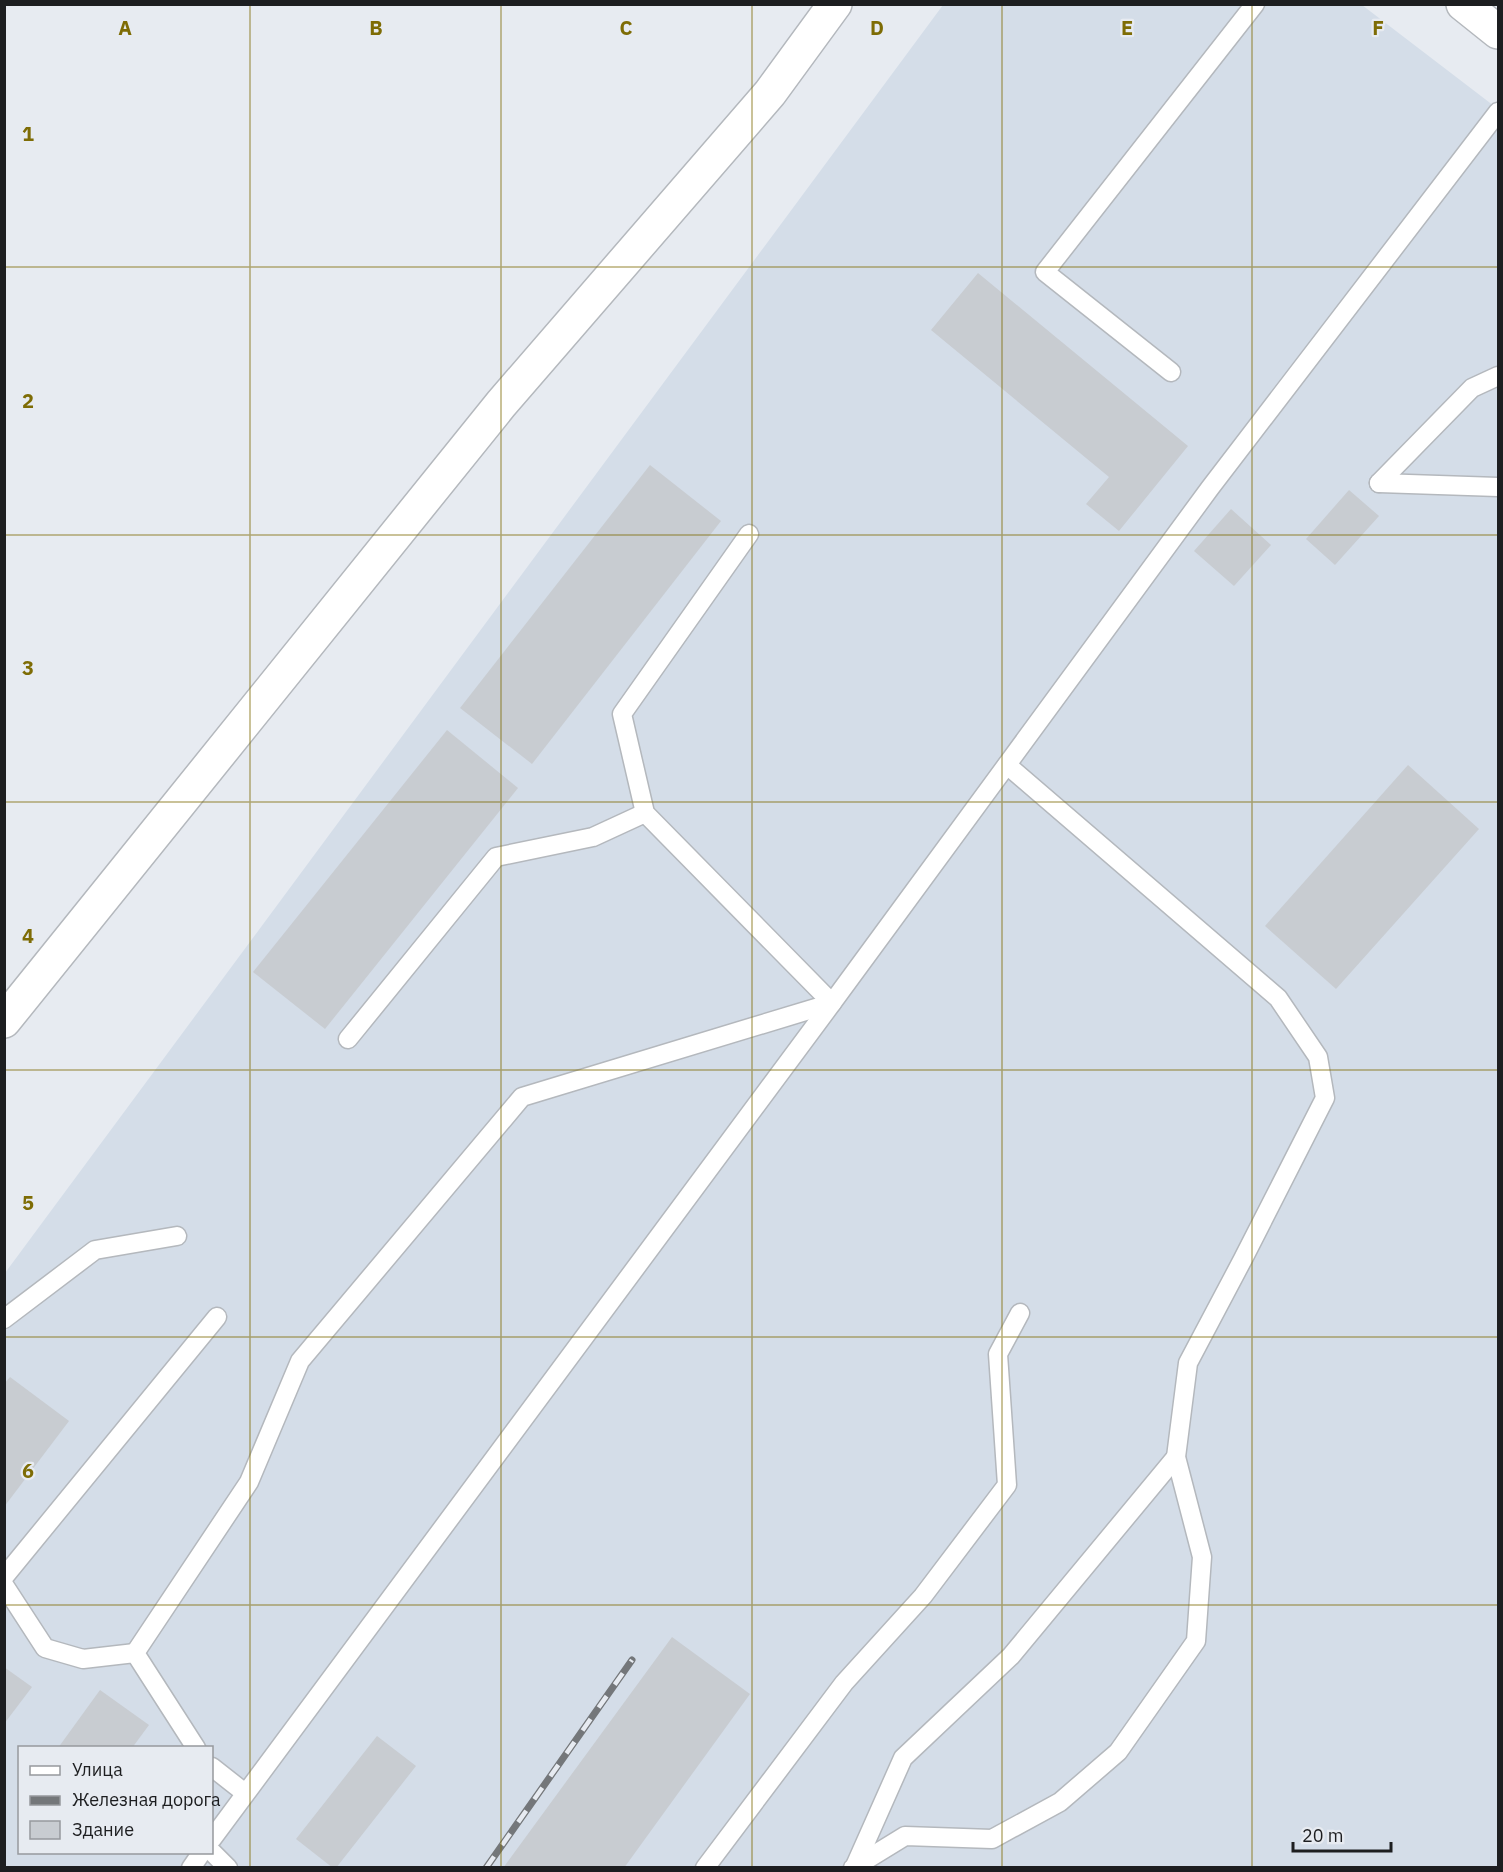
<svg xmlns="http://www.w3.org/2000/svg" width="1503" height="1872" viewBox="0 0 1503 1872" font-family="'IBM Plex Sans',sans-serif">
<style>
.built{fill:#d4dde8;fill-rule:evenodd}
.building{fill:#c8ccd1}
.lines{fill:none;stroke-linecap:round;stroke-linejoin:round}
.service-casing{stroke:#b4b8bd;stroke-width:21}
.minor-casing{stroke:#b4b8bd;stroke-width:36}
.service{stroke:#fff;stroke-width:18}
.minor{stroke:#fff;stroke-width:33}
.rail-casing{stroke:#74777a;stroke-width:7}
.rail{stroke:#e7ebf1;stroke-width:4.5;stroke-dasharray:14;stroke-linecap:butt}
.grid{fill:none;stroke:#7e6c05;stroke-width:1.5;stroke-opacity:0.55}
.grid-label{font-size:20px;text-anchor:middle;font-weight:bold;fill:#7e6c05;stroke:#e7ebf1;stroke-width:4.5;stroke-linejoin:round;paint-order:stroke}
</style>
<rect width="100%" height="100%" fill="#e7ebf1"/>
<path class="built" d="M943 5H1362L1498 109V1867L5 1868V1273ZM20 1748H212V1852H20Z"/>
<g class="building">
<path d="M978 273 1188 446 1119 531 1086 504 1109 477 931 330Z"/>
<path d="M650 465 721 521 532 764 460 708Z"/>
<path d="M1349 490 1379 516 1335 565 1306 539Z"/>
<path d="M1231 509 1271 545 1234 586 1194 551Z"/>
<path d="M447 730 518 788 325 1029 253 972Z"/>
<path d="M1408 765 1479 829 1336 989 1265 926Z"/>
<path d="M10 1377 69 1421 4 1507V1384Z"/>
<path d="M672 1637 750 1694 624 1868H503Z"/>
<path d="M4 1667 32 1687 4 1724Z"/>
<path d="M100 1690 149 1725 132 1748H58Z"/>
<path d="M377 1736 416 1766 336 1868H333L296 1839Z"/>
</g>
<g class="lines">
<defs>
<g id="service">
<path d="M1171 372 1045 272 1255 4"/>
<path d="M1379 483 1472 388 1498 376"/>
<path d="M1379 483 1498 487"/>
<path d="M348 1039 496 857 593 837 645 813"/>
<path d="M4 1319 95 1250 177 1236"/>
<path d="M4 1577 217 1317"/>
<path d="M4 1585 45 1648 83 1659 135 1653"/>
<path d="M196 1748 135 1653 249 1482 300 1361 522 1097 832 1003 645 813 622 714 749 534"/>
<path d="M212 1767 245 1793"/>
<path d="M212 1839 832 1003 1210 488 1498 112"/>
<path d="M212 1852 228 1868"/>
<path d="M855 1866 903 1758 1011 1656 1176 1457"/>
<path d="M191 1868 202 1852"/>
<path d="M705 1868 844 1683 923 1596 1007 1485 998 1354 1020 1313"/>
<path d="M853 1868 905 1836 992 1839 1060 1802 1118 1752 1196 1641 1202 1557 1176 1457 1188 1363 1243 1259 1325 1098 1318 1057 1278 998 1007 765"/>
</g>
<g id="minor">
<path d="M1463 4 1498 32"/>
<path d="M4 1021 501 404 770 93 835 4"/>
</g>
</defs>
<use href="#service" class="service-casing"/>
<use href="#minor" class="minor-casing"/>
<use href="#service" class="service"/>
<use href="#minor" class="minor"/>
<defs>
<path id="rail" d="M486 1868 632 1660"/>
</defs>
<use href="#rail" class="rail-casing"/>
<use href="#rail" class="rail"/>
</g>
<path class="grid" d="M250 4V1868M501 4V1868M752 4V1868M1002 4V1868M1252 4V1868M4 267H1498M4 535H1498M4 802H1498M4 1070H1498M4 1337H1498M4 1605H1498"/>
<g class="grid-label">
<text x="125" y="35">A</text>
<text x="376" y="35">B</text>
<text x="626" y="35">C</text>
<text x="877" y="35">D</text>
<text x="1127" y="35">E</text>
<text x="1378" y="35">F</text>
<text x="28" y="141">1</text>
<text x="28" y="408">2</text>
<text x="28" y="675">3</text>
<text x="28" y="943">4</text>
<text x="28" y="1210">5</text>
<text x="28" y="1478">6</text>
</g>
<rect width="1503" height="1872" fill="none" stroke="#1d1e20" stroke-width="12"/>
<rect x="18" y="1746" width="195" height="108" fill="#e7ebf1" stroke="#96999d" stroke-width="1.5"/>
<rect x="30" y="1766" width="30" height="9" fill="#ffffff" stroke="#96999d" stroke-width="1.5"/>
<text x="72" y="1776" font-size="18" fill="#1d1e20">Улица</text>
<rect x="30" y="1796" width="30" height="9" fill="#74777a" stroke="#96999d" stroke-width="1.5"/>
<text x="72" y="1806" font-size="18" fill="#1d1e20">Железная дорога</text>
<rect x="30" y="1821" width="30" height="18" fill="#c8ccd1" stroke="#96999d" stroke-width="1.5"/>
<text x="72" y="1836" font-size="18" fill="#1d1e20">Здание</text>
<path d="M1293 1842v9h98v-9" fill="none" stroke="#1d1e20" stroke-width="3"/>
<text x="1302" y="1842" font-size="18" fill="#1d1e20" stroke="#e7ebf1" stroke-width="4.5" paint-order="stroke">20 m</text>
</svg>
